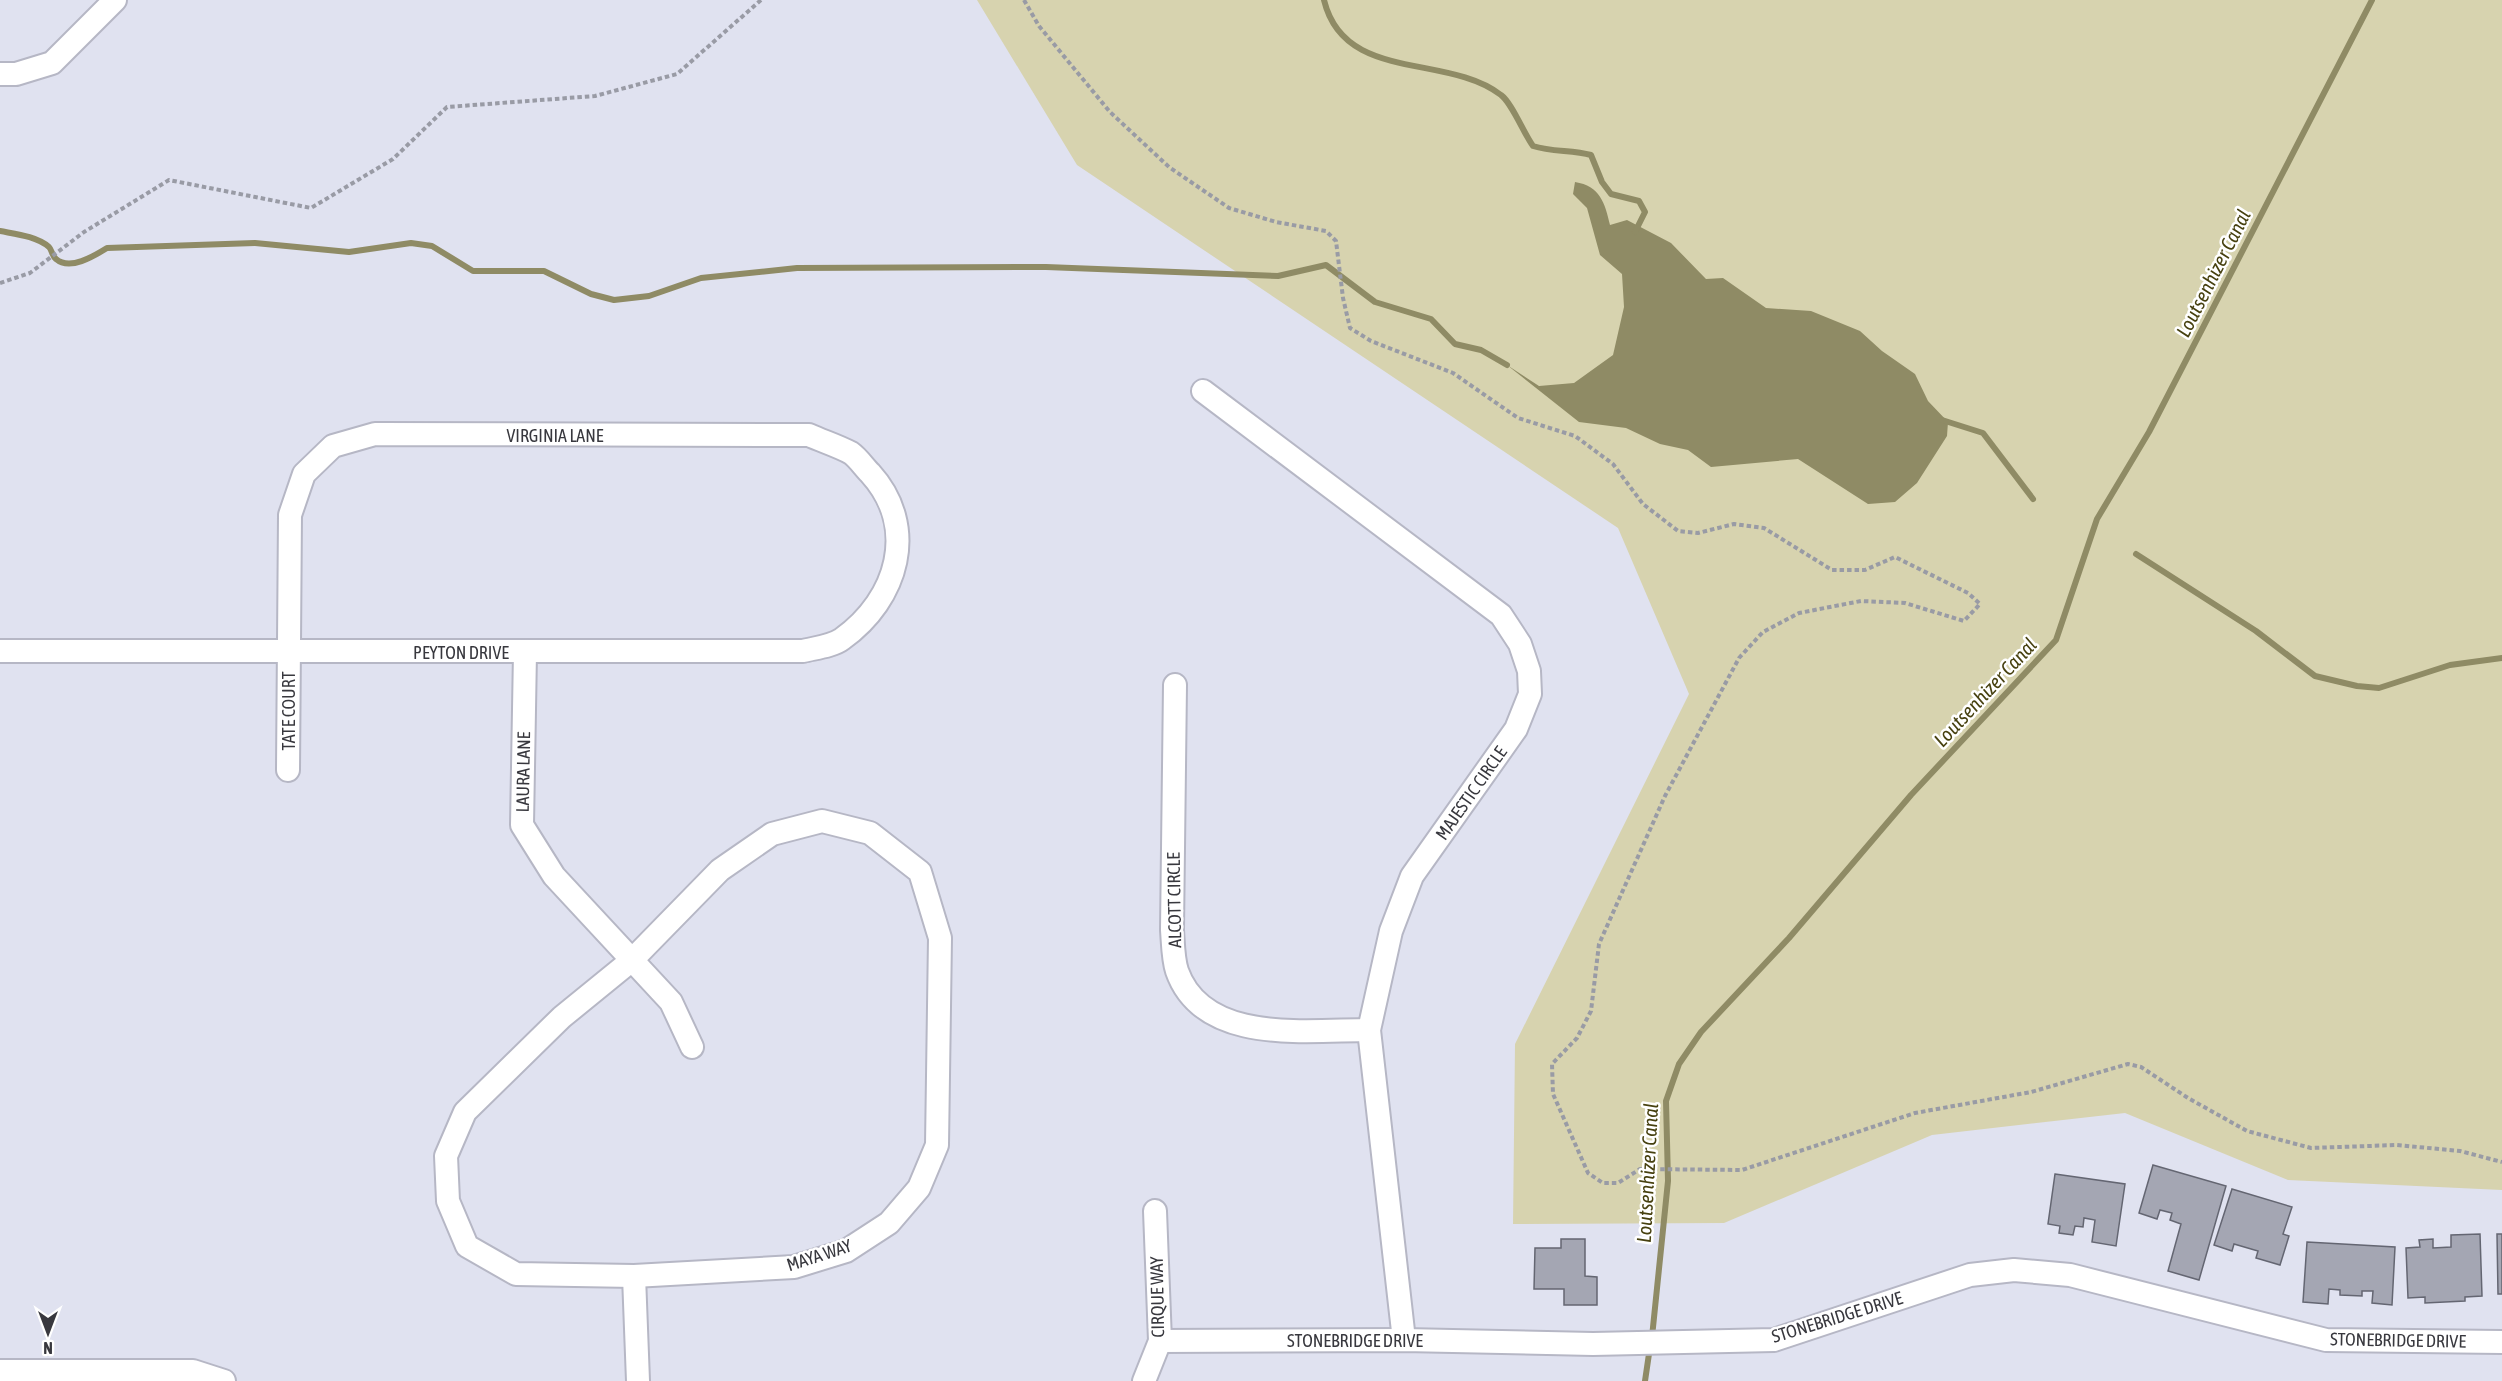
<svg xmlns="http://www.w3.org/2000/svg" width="2502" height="1381" viewBox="0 0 2502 1381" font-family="'Asap Condensed',sans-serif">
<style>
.green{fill:#d7d3af}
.water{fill:#8f8b65}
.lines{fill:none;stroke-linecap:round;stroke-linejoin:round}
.stream{stroke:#8f8b65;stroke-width:6}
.building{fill:#a4a6b3;stroke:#646672;stroke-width:1.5}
.minor-casing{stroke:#b6b7c5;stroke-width:26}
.path{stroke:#999ba5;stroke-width:4;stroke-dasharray:4.5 3;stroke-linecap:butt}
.minor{stroke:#fff;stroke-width:22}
.labels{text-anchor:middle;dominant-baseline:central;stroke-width:5;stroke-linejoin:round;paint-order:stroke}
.street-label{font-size:18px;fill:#38383e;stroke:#fff}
.water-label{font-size:20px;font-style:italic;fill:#474110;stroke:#fff}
</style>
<rect width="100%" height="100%" fill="#e0e2f0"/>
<path class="green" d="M977 0H2502V1190L2288 1180 2125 1113 1932 1135 1724 1223 1513 1224 1515 1044 1689 694 1618 528 1077 165Z"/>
<path class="water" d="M1575 182C1600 186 1605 203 1610 225L1627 220 1671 243 1706 279 1723 278 1766 308 1811 311 1860 331 1882 351 1915 374 1928 401 1948 422 1947 436 1917 483 1895 502 1868 504 1798 459 1711 467 1688 450 1660 444 1626 428 1579 422 1507 365 1539 386 1574 383 1613 355 1624 307 1622 274 1600 255 1587 208 1573 194Z"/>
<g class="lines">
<g class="stream">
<path d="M1324 0C1344 83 1447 53 1501 95 1512 103 1524 134 1533 146 1552 152 1572 150 1591 155L1602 182 1611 194 1639 201 1645 212 1635 232"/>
<path d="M0 231C15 234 36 236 49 247 52 250 52 256 56 259 70 271 94 256 107 248L255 243 349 252 411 243 432 246 473 271H544L591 294 614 300 649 296 701 278 797 268 1046 267 1278 276 1326 265 1375 302 1431 319 1455 344 1481 350 1507 365"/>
<path d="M1942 420 1983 433 2033 499"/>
<path d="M2136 554 2256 631 2315 676 2357 686 2379 688 2450 665 2502 658"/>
<path d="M1652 1337 1668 1181 1666 1101 1679 1064 1701 1032 1789 938 1911 795 2056 640 2097 519 2149 432 2372 0"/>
<path d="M1645 1381 1650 1347"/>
</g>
</g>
<g class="building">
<path d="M2153 1165 2226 1186 2199 1280 2168 1271 2181 1224 2170 1220 2172 1213 2160 1210 2157 1219 2139 1213Z"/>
<path d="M2055 1174 2125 1184 2116 1246 2092 1242 2095 1220 2084 1218 2083 1227 2075 1226 2073 1235 2059 1233 2060 1226 2048 1224Z"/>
<path d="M2232 1189 2292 1207 2283 1234 2289 1236 2280 1265 2256 1258 2258 1251 2234 1244 2232 1251 2214 1245Z"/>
<path d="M2480 1234 2482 1296 2465 1297V1301L2425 1303V1297L2408 1298 2406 1248 2420 1247 2419 1240 2433 1239V1248L2451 1247V1235Z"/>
<path d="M2497 1234H2502V1294H2498Z"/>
<path d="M1561 1239H1585V1276L1597 1277V1305H1564V1289H1534L1535 1248H1561Z"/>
<path d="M2307 1242 2395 1247 2392 1305 2372 1303 2373 1291H2362V1296L2340 1295V1290L2329 1289 2328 1304 2303 1302Z"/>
</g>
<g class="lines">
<defs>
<g id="minor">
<path d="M0 74H16L52 63 115 0"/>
<path d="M1203 391 1501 615 1520 644 1529 671 1530 694 1516 729 1412 876 1391 931 1369 1030 1404 1340"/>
<path d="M0 651C268 651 536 652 803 651 815 648 833 646 842 639 898 599 919 527 870 473 864 467 858 458 851 453 838 446 822 441 809 435L375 434 333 446 304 474 290 515 288 770"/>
<path d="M525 652 522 825 554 876 671 1002 692 1047"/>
<path d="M1175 685 1172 930C1173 943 1173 959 1177 971 1203 1045 1307 1030 1369 1030"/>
<path d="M822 821 870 833 920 872 940 938 937 1145 919 1188 889 1223 846 1251 794 1267 634 1276 516 1274 467 1246 448 1201 446 1156 465 1112 562 1017 632 960 720 870 772 834Z"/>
<path d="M634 1276 638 1381"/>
<path d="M1160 1341 1404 1340 1593 1344 1774 1340 1970 1275 2014 1270 2070 1275 2326 1340 2502 1342"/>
<path d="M0 1371H193L224 1381"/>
<path d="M1144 1381 1160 1341 1155 1211"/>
</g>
</defs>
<use href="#minor" class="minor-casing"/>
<g class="path">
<path d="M1024 0 1039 26 1110 112 1169 167 1229 208 1276 222 1326 231 1336 241 1343 298 1350 328 1371 341 1453 373 1518 418 1575 436 1613 464 1643 504 1678 531 1698 533 1734 524 1764 528 1832 570H1865L1895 557 1968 593 1980 604 1964 621 1905 603 1861 601 1799 613 1763 632 1739 658 1665 796 1599 944 1591 1011 1577 1038 1552 1064 1553 1094 1588 1173 1603 1183H1618L1640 1169 1742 1170 1915 1113 2031 1092 2128 1064 2141 1067 2188 1098 2247 1131 2311 1148 2397 1145 2460 1151 2502 1162"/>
<path d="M0 283 30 273 84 232 169 180 311 208 393 159 447 107 595 96 677 74 761 0"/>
</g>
<use href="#minor" class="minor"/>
</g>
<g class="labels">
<g class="street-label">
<text x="555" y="435">VIRGINIA LANE</text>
<text x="461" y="652">PEYTON DRIVE</text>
<text transform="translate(288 711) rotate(-90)">TATE COURT</text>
<text transform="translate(523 772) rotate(-89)">LAURA LANE</text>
<text transform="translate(1471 793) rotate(-55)">MAJESTIC CIRCLE</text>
<text transform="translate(1174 900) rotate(-91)">ALCOTT CIRCLE</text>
<text transform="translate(819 1255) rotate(-18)">MAYA WAY</text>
<text transform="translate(1157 1297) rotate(-91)">CIRQUE WAY</text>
<text transform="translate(1837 1317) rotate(-17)">STONEBRIDGE DRIVE</text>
<text x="1355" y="1340">STONEBRIDGE DRIVE</text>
<text transform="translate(2398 1340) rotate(1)">STONEBRIDGE DRIVE</text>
</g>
<g class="water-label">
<text transform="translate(2213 273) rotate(-63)">Loutsenhizer Canal</text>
<text transform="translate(1985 692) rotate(-47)">Loutsenhizer Canal</text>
<text transform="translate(1647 1173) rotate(-87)">Loutsenhizer Canal</text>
</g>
</g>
<g transform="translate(48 1333) rotate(180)" stroke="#ffffff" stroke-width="4.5" paint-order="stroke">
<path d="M0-4.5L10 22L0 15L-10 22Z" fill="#38383e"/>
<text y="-9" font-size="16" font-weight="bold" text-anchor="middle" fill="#38383e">N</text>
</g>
</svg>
